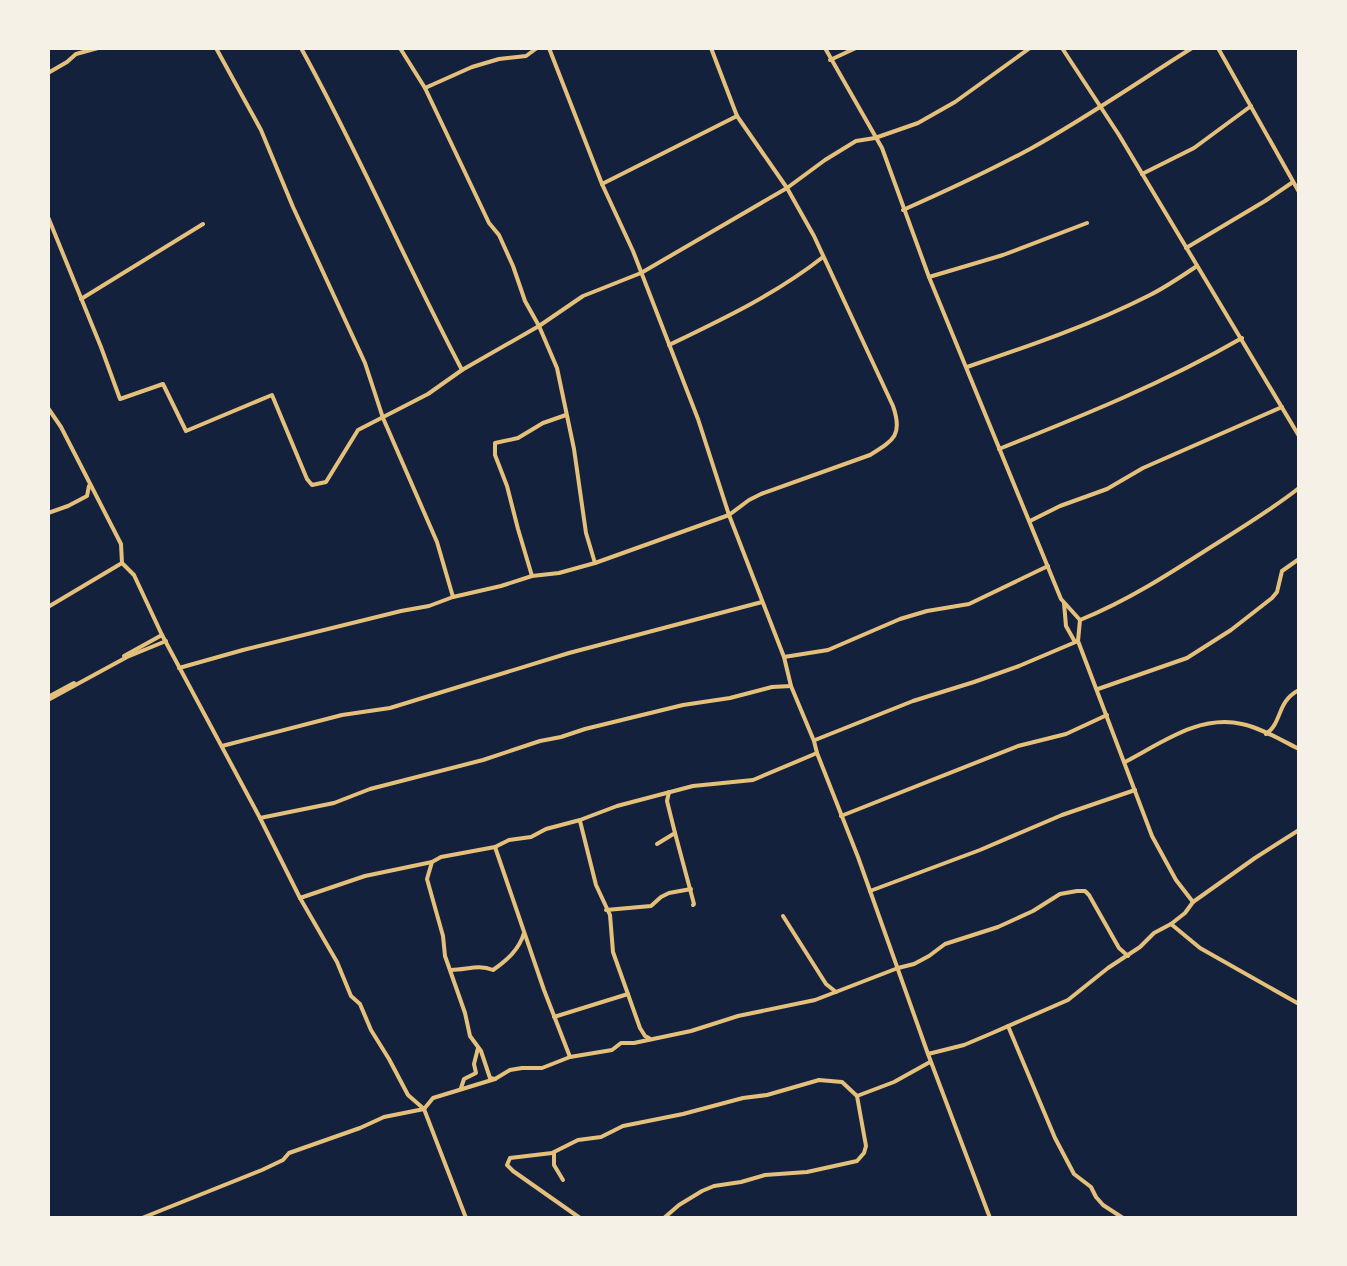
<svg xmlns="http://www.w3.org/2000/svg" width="1347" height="1266" viewBox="0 0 1347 1266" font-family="'Public Sans',sans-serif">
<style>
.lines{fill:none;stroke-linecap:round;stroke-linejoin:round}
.minor{stroke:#e5c07b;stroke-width:4}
</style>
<rect width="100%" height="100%" fill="#14213d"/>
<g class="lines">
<g class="minor">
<path d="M216 48 261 130 293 207 365 363 383 418 437 542 453 597"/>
<path d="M301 48C359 153 406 264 462 370"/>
<path d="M400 48 425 88 489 223 499 235 513 266 525 301 539 326 557 368 574 449 586 533 595 563"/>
<path d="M549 48 602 184 633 251 698 419 729 515 784 657 791 686 814 741 817 753 858 857 928 1054 964 1045 990 1034 1068 1000 1108 968 1140 947 1154 933 1171 924 1185 913 1193 902 1255 858 1299 830"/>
<path d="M825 48 882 148 929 277 1061 599 1080 620 1078 641 1152 836 1176 880 1193 902"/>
<path d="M1062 48 1119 135 1299 436"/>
<path d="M1218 48 1299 192"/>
<path d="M830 60 856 48"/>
<path d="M48 73 67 62 76 54 98 48"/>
<path d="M425 88 472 67 499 59 526 56 537 48"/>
<path d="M1142 174 1194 148 1251 106"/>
<path d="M602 184 737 116"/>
<path d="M903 210C946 191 989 171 1030 149 1086 118 1138 82 1192 48"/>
<path d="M48 217 101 347 120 399 163 384 186 431 272 395 307 479 312 485 326 482 358 430 428 394 462 370 539 326 583 296 641 273 787 188 825 160 856 141 875 138 918 123 955 102 1030 48"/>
<path d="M1186 248 1265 201 1293 182"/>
<path d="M929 277 1003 255 1087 223"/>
<path d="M81 299 203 224"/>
<path d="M669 345C723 319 776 294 823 257"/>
<path d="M967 367C1029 346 1091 325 1150 295 1166 287 1182 276 1197 266"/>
<path d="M48 408 61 427 121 544 122 563 134 575 162 635 260 818 300 898 337 962 351 996 360 1004 371 1030 389 1059 408 1095 424 1109 466 1218"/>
<path d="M999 449C1082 416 1164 383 1242 338"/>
<path d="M48 513 68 506 87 496 89 486"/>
<path d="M1030 521 1060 506 1107 489 1143 468 1282 407"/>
<path d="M532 576 518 529 507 486 495 455V443L518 438 543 423 566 415"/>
<path d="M1064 603 1066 626 1075 642"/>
<path d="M48 607 122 563"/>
<path d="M1080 620C1127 601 1169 574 1211 547 1241 528 1271 510 1299 488"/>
<path d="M124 656 162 635"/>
<path d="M784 657 828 650 900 619 927 611 969 604 1048 566"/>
<path d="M179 668 243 650 401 611 429 606 453 597 501 586 532 576 559 573 595 563 729 515 749 500 761 494 870 455C894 440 903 435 893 406L814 236 787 188 737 116 711 48"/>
<path d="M1098 689 1187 658 1231 630 1272 598 1277 592 1282 571 1299 559"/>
<path d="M48 697 74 683"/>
<path d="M48 700 127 657 166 641"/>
<path d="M1266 734C1283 722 1276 702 1299 690"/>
<path d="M815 740 913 701 974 682 1019 666 1078 641"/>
<path d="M222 746 342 715 390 708 569 653 762 602"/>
<path d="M1125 762C1160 744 1199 714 1242 724 1261 728 1281 740 1299 749"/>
<path d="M841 816 1018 746 1066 734 1107 715"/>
<path d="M260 818 334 803 370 789 483 760 540 741 561 737 585 729 683 705 730 698 772 687 791 686"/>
<path d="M580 821 596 885 610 915 613 952 640 1028 645 1036 649 1038"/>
<path d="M675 833 694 904 693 905"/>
<path d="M657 844 675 833 667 801 669 792"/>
<path d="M495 847 544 990 570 1057"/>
<path d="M432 862 427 879 443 936 445 956 465 1013 470 1036 481 1051 490 1078 495 1079"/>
<path d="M870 891 980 850 1062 815 1135 790"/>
<path d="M300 898 365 876 432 862 441 857 495 847 509 840 531 837 546 829 580 820 617 806 693 786 753 780 817 753"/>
<path d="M606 910 651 906 661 897 669 893 691 889"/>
<path d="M783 916 826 984 836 992"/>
<path d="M1171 924 1200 948 1299 1004"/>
<path d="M451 970C467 970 478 964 493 970 507 960 519 950 524 933"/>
<path d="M554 1017 628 994"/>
<path d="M1008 1026 1055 1138 1074 1174 1091 1187 1096 1197 1103 1205 1123 1218"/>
<path d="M928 1054 990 1218"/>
<path d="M461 1088 464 1079 476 1073 474 1064 478 1048"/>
<path d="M554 1153V1165L563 1180"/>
<path d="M142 1218 262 1170 283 1160 289 1153 360 1128 384 1117 424 1109 433 1098 495 1079 510 1070 522 1068H542L570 1057 612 1050 621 1043H634L691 1031 738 1016 815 1000 898 968 914 964 929 956 945 944 998 927 1033 911 1060 894 1077 891H1085L1089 895 1119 948 1128 956"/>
<path d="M580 1218 513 1171 507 1165 510 1158 552 1153 578 1140 601 1137 623 1126 683 1114 743 1098 767 1095 819 1080 842 1082 857 1096 894 1082 930 1062"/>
<path d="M664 1218 679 1205 702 1191 714 1186 741 1182 765 1175 807 1172 857 1161 864 1153 866 1146 857 1096"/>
</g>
</g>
<rect width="1347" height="1266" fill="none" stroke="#f6f1e7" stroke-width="100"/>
</svg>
